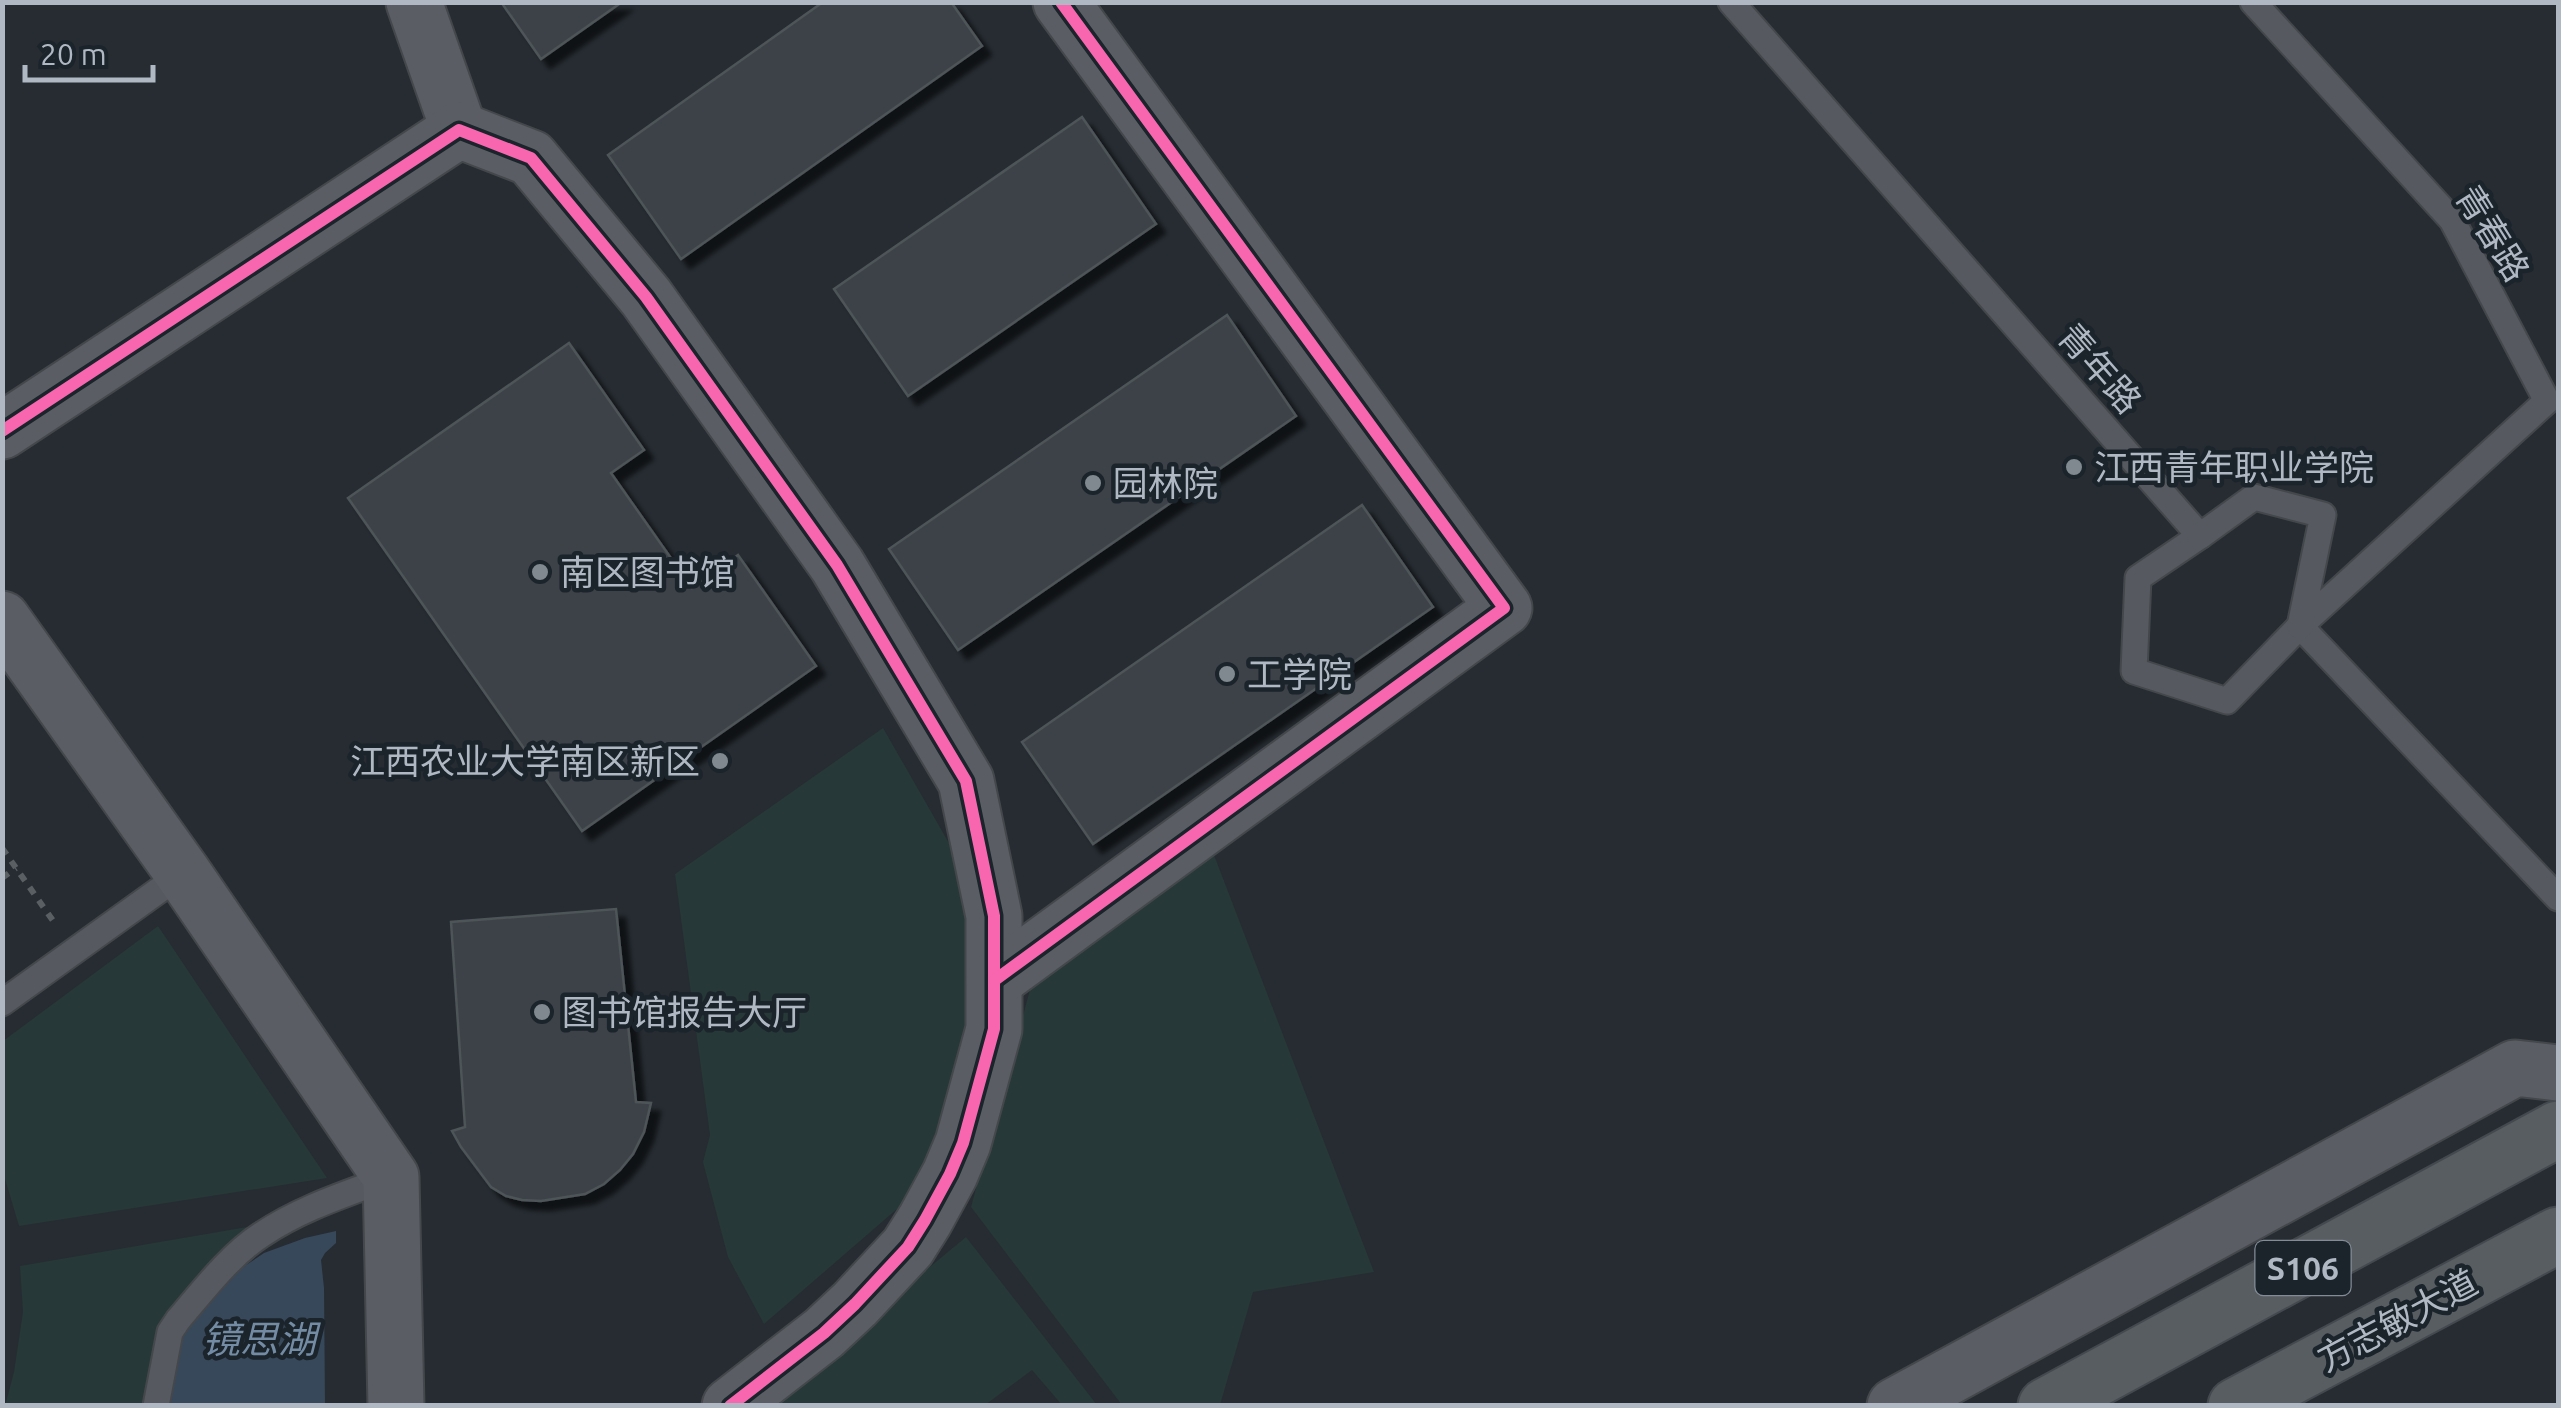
<svg xmlns="http://www.w3.org/2000/svg" width="2561" height="1408" viewBox="0 0 2561 1408" font-family="Ubuntu,'Noto Sans SC',sans-serif">
<style>
.green{fill:#273838}
.water{fill:#37485a}
.building{fill:#3e4348;stroke:#4e5459;stroke-width:2.5;filter:url(#shadow)}
.lines{fill:none;stroke-linecap:round;stroke-linejoin:round}
.lane-casing{stroke:#44484c;stroke-width:29}
.secondary-casing{stroke:#44484c;stroke-width:59}
.primary-casing{stroke:#44494f;stroke-width:59}
.path{stroke:#5a5f64;stroke-width:6;stroke-dasharray:8 8;stroke-linecap:butt}
.lane{stroke:#565a60;stroke-width:25}
.secondary{stroke:#5a5e64;stroke-width:55}
.primary{stroke:#585d62;stroke-width:55}
.cycleway-casing{stroke:#1b232b;stroke-width:19}
.cycleway{stroke:#f766af;stroke-width:12}
.poi-dot{fill:#808890;stroke:#1b232b;stroke-width:4}
.labels{text-anchor:middle;dominant-baseline:central;stroke-width:9;stroke-linejoin:round;paint-order:stroke}
.shield{fill:#1b232b;stroke:#838c95;stroke-width:2.5}
.shield-label{font-size:32px;font-weight:bold;fill:#b0b9c3}
.street-label{font-size:35px;fill:#b0b9c3;stroke:#1b232b}
.poi-label{font-size:35px;fill:#b0b9c3;stroke:#1b232b;text-anchor:start}
.water-label{font-size:38px;font-style:italic;fill:#738ca4;stroke:#1b232b}
</style>
<defs>
<filter id="shadow"><feDropShadow dx="9" dy="9" stdDeviation="2.5" flood-color="#0009"/></filter>
</defs>
<rect width="100%" height="100%" fill="#262c32"/>
<g class="green">
<path d="M883 728 965 871 972 1035 912 1196 764 1324 728 1257 703 1162 710 1135 675 874Z"/>
<path d="M1209 842 1374 1272 1253 1292 1220 1405H1122L971 1207 1034 975Z"/>
<path d="M158 926 327 1178 19 1226 3 1172V1041Z"/>
<path d="M253 1226 147 1405 5 1406 14 1372 23 1312 20 1266Z"/>
<path d="M966 1237 1097 1405H1062L1032 1370 985 1405 762 1406Z"/>
</g>
<path class="water" d="M336 1231V1243L325 1253 321 1260 324 1288 325 1405 163 1406 184 1331 224 1280 264 1253 305 1238Z"/>
<g class="building">
<path d="M501 2H622L541 59Z"/>
<path d="M823 2H951L982 46 681 259 608 155Z"/>
<path d="M1082 117 1156 224 908 396 834 289Z"/>
<path d="M1227 315 1296 416 958 650 889 549Z"/>
<path d="M569 343 644 450 611 473 692 588 738 555 816 666 582 831 348 498Z"/>
<path d="M1362 505 1433 607 1093 844 1022 742Z"/>
<path d="M616 909 636 1102 651 1103 644 1132 633 1154 620 1170 604 1184 585 1194 541 1201 522 1200 506 1196 491 1187 461 1147 452 1131 465 1127 451 922Z"/>
</g>
<g class="lines">
<defs>
<g id="lane">
<path d="M1731 2 2200 536 2138 578 2134 671 2227 701 2300 626 2558 898"/>
<path d="M2253 2 2452 220 2547 401 2300 626"/>
<path d="M2200 536 2254 497 2323 515 2300 626"/>
<path d="M2 1003 183 873"/>
<path d="M156 1406 170 1332 178 1320C202 1292 230 1255 261 1235 301 1208 346 1194 391 1177"/>
</g>
<g id="secondary">
<path d="M414 2 459 130"/>
<path d="M2 431 459 130 531 158 646 297 837 565 966 781 994 916V1029L963 1143 950 1174 925 1220 908 1247 855 1304 824 1333 730 1406"/>
<path d="M2 619 183 873 391 1177 396 1406"/>
<path d="M995 980 1504 608 1061 2"/>
<path d="M1895 1406 2515 1068 2558 1073"/>
</g>
<g id="primary">
<path d="M2046 1406 2558 1129"/>
<path d="M2236 1406 2558 1235"/>
</g>
</defs>
<use href="#lane" class="lane-casing"/>
<use href="#secondary" class="secondary-casing"/>
<use href="#primary" class="primary-casing"/>
<g class="path">
<path d="M2 848 56 925"/>
<path d="M2 878 16 868"/>
</g>
<use href="#lane" class="lane"/>
<use href="#secondary" class="secondary"/>
<use href="#primary" class="primary"/>
<defs>
<g id="cycleway">
<path d="M2 431 459 130 531 158 646 297 837 565 966 781 994 916V1029L963 1143 950 1174 925 1220 908 1247 855 1304 824 1333 730 1406"/>
<path d="M995 980 1504 608 1061 2"/>
</g>
</defs>
<use href="#cycleway" class="cycleway-casing"/>
<use href="#cycleway" class="cycleway"/>
</g>
<g class="poi-dot">
<circle cx="2074" cy="467" r="10"/>
<circle cx="1093" cy="483" r="10"/>
<circle cx="540" cy="572" r="10"/>
<circle cx="1227" cy="674" r="10"/>
<circle cx="720" cy="761" r="10"/>
<circle cx="542" cy="1012" r="10"/>
</g>
<g class="labels">
<rect class="shield" x="2255.5" y="1241" width="95" height="54" rx="8"/>
<g class="shield-label">
<text x="2303" y="1268">S106</text>
</g>
<g class="street-label">
<text transform="translate(2493 233) rotate(58)">青春路</text>
<text transform="translate(2100 368) rotate(49)">青年路</text>
<text transform="translate(2397 1320) rotate(-28)">方志敏大道</text>
</g>
<g class="poi-label">
<text x="2094" y="467">江西青年职业学院</text>
<text x="1113" y="483">园林院</text>
<text x="560" y="572">南区图书馆</text>
<text x="1247" y="674">工学院</text>
<text x="700" y="761" text-anchor="end">江西农业大学南区新区</text>
<text x="562" y="1012">图书馆报告大厅</text>
</g>
<g class="water-label">
<text x="259" y="1339">镜思湖</text>
</g>
</g>
<rect width="2561" height="1408" fill="none" stroke="#b0b9c3" stroke-width="10"/>
<path d="M25 65v15h128v-15" fill="none" stroke="#b0b9c3" stroke-width="5"/>
<text x="40" y="65" font-size="30" fill="#b0b9c3" stroke="#1b232b" stroke-width="8" paint-order="stroke">20 m</text>
</svg>
